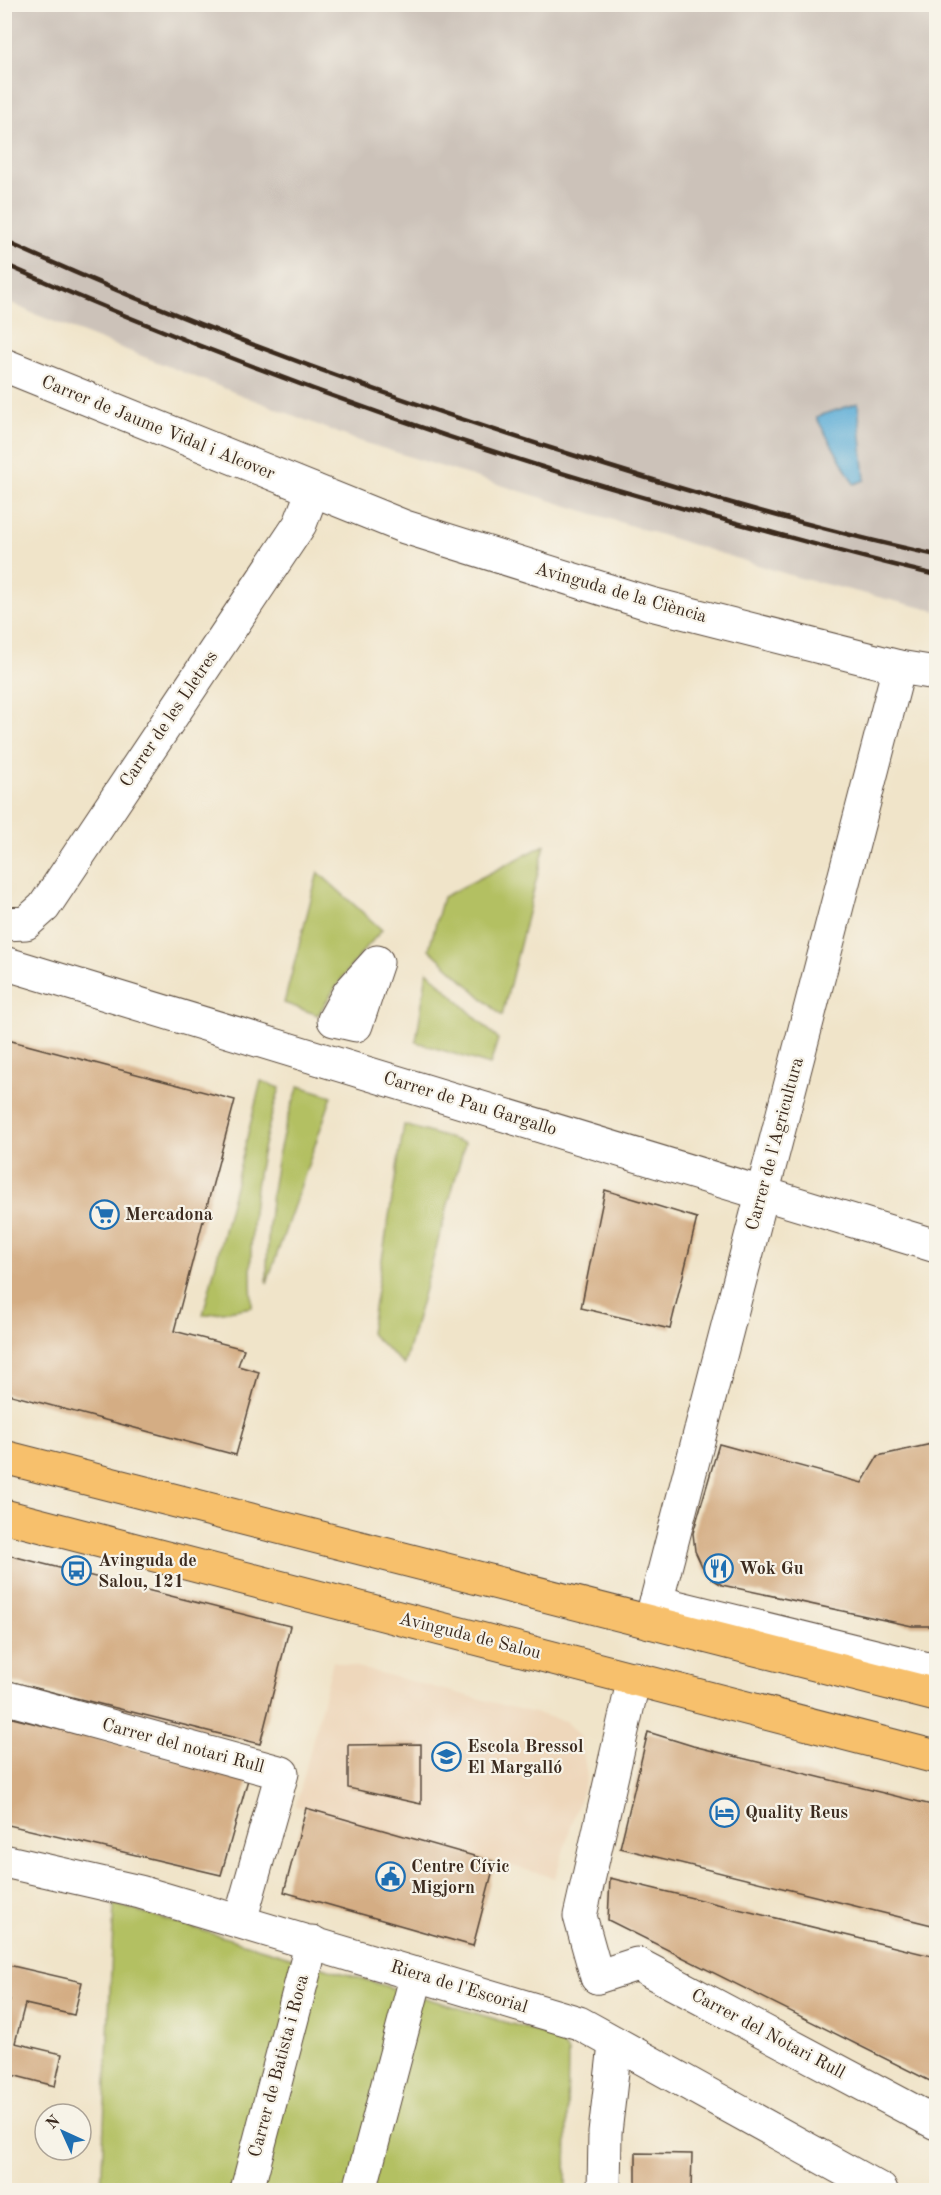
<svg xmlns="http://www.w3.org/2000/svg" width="941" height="2195" viewBox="0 0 941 2195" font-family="'Old Standard TT',serif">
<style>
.built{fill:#eed7bb}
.industrial{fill:#ccc2b9}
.green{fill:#b3c062;stroke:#777540;stroke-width:1.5}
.water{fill:#5dadd7;stroke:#4c6c7a;stroke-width:1.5}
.building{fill:#d4ad84}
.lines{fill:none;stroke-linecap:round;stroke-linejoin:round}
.minor-casing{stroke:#564638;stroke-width:35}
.major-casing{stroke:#564638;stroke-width:35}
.minor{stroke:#fff;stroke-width:33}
.major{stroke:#f7c06c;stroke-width:33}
.rail{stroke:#3b2a1e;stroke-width:4.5}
.labels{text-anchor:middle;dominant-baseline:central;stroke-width:4.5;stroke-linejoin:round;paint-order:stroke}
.street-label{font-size:18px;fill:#3b2a1e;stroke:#f7f3e8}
.poi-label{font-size:18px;font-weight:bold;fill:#3b2a1e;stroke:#f7f3e8;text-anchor:start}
</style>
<rect width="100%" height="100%" fill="#f7f3e8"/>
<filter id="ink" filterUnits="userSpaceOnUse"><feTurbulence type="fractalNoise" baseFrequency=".0167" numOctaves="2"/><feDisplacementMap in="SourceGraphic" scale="12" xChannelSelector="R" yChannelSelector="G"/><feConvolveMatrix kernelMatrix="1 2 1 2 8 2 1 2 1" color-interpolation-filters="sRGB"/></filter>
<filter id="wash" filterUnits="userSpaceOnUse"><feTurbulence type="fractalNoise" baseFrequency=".008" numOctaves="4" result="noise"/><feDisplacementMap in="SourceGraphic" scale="24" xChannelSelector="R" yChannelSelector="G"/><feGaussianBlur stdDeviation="1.35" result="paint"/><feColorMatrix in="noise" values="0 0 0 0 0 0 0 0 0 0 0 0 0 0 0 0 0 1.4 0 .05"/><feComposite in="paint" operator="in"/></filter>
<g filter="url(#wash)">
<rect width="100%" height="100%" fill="#f0e4c9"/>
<path class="built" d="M333 1661 565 1721 581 1738 587 1776 555 1878 296 1806Z"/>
<path class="industrial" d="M4 5H936V611L796 577 356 440 32 313 5 300Z"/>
<g class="green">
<path d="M545 845 502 1016 429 949 443 897Z"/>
<path d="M318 872 382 930C356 957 337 983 318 1015L284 1003Z"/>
<path d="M427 971 498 1039 490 1065 416 1042Z"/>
<path d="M261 1081 280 1088C254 1168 248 1224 252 1307L203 1315Z"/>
<path d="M299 1086 332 1096 267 1283C267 1213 273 1151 299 1086Z"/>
<path d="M404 1125 465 1143 404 1365 370 1333Z"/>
<path d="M114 1904 558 2038 568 2052 566 2190H101Z"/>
</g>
<path class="water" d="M858 403 865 480 854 484 816 417Z"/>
<g id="blocks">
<g class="building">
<path d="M4 1039 235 1100 174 1331 244 1349 238 1366 259 1372 236 1455 4 1393Z"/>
<path d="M605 1190 697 1218 670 1329 581 1308Z"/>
<path d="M936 1443V1626H912L722 1585 712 1579 702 1566 695 1551 693 1533 719 1444 862 1483 878 1456Z"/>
<path d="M4 1554 290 1626 260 1744 4 1680Z"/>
<path d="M4 1716 249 1776 221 1875 4 1824Z"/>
<path d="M648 1732 693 1746 936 1806V1926L620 1848Z"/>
<path d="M421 1744V1804L348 1788V1745Z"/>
<path d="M306 1808 495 1862 473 1946 284 1892Z"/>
<path d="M610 1878 936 1957V2084L608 1920Z"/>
<path d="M4 1964 82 1982 74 2015 25 2004 15 2043 62 2054 55 2086 4 2073V2022L10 2000 4 1999Z"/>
<path d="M636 2153 692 2154 691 2190H636Z"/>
</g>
</g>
</g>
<g filter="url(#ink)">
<use href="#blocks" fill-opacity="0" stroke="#564638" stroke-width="1.5"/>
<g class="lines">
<defs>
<g id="minor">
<path d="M4 365 405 527 651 604 899 667 936 673"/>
<path d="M4 924 26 923 44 907 300 524 313 490"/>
<path d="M377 962 356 1025 334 1020 349 993Z"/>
<path d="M4 963 936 1246"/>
<path d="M656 1602 936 1671"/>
<path d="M651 1622 899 667"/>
<path d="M4 1697 282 1773 240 1921"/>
<path d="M4 1861 140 1892 579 2023 881 2190"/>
<path d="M597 1977 637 1964 936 2123"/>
<path d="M597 1977 580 1916 634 1678"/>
<path d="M247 2190 312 1942"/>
<path d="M360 2190 417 1974"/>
<path d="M604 2190 605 2133 615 2045"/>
</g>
<g id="major">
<path d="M4 1457 936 1695"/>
<path d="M4 1516 936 1757"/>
</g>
</defs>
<use href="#minor" class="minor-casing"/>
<use href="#major" class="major-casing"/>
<use href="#minor" class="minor"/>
<use href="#major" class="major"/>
<g class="rail">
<path d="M4 241C191 326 383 396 579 457 696 494 816 529 936 555"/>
<path d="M4 264C249 372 501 462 759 529 818 545 877 562 936 575"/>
</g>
</g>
</g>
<defs>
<symbol id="supermarket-ring" viewBox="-11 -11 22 22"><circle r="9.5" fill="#f7f3e8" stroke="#1f6fb2" stroke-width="1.5"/><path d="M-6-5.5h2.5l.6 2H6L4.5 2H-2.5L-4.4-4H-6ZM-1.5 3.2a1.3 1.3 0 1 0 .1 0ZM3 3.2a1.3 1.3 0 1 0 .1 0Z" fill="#1f6fb2"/></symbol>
<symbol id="restaurant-ring" viewBox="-11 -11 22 22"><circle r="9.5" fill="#f7f3e8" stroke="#1f6fb2" stroke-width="1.5"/><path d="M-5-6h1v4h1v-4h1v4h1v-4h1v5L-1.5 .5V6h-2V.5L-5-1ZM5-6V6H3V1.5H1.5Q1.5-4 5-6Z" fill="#1f6fb2"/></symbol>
<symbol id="bus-ring" viewBox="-11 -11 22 22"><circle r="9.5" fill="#f7f3e8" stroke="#1f6fb2" stroke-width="1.5"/><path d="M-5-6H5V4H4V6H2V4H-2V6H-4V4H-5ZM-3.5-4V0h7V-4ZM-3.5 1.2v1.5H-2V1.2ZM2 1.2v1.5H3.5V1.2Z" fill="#1f6fb2"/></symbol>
<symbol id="school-ring" viewBox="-11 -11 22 22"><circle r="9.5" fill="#f7f3e8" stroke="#1f6fb2" stroke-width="1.5"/><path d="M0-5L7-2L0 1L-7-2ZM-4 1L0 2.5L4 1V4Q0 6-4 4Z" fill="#1f6fb2"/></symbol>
<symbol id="hotel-ring" viewBox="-11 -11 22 22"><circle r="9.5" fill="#f7f3e8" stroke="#1f6fb2" stroke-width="1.5"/><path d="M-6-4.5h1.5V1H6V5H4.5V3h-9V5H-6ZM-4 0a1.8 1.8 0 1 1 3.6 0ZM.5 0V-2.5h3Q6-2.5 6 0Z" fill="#1f6fb2"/></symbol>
<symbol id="civic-ring" viewBox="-11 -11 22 22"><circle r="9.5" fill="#f7f3e8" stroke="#1f6fb2" stroke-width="1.5"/><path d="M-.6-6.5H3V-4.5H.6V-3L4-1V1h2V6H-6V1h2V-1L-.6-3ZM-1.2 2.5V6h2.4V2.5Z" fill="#1f6fb2"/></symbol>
</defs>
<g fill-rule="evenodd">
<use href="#supermarket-ring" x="88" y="1198" width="33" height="33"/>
<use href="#restaurant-ring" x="702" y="1552" width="33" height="33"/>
<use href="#bus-ring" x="60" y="1554" width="33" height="33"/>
<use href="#school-ring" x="430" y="1740" width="33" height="33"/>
<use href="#hotel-ring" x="708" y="1796" width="33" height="33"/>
<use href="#civic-ring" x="374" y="1860" width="33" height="33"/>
</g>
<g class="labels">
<g class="street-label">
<text transform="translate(158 428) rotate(22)">Carrer de Jaume Vidal i Alcover</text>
<text transform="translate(621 593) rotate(16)">Avinguda de la Ciència</text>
<text transform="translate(169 719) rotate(-56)">Carrer de les Lletres</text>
<text transform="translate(470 1104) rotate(17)">Carrer de Pau Gargallo</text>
<text transform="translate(775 1144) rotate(-75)">Carrer de l'Agricultura</text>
<text transform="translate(470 1636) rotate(14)">Avinguda de Salou</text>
<text transform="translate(183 1746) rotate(15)">Carrer del notari Rull</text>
<text transform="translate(459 1987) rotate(17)">Riera de l'Escorial</text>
<text transform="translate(768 2034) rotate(28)">Carrer del Notari Rull</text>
<text transform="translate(279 2066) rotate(-75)">Carrer de Batista i Roca</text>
</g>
<g class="poi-label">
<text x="125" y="1215">Mercadona</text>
<text x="98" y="1561">Avinguda de<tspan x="98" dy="21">Salou, 121</tspan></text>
<text x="739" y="1569">Wok Gu</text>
<text x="467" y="1747">Escola Bressol<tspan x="467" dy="21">El Margalló</tspan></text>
<text x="745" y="1813">Quality Reus</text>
<text x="411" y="1867">Centre Cívic<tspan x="411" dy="21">Migjorn</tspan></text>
</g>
</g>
<rect width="941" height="2195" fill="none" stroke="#f7f3e8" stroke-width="24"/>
<g transform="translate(63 2132) rotate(315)"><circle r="28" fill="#f7f3e8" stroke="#aca397" stroke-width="1.5"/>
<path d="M0-4.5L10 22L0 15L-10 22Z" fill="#1f6fb2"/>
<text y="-9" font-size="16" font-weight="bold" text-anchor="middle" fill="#3b2a1e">N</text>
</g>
</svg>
